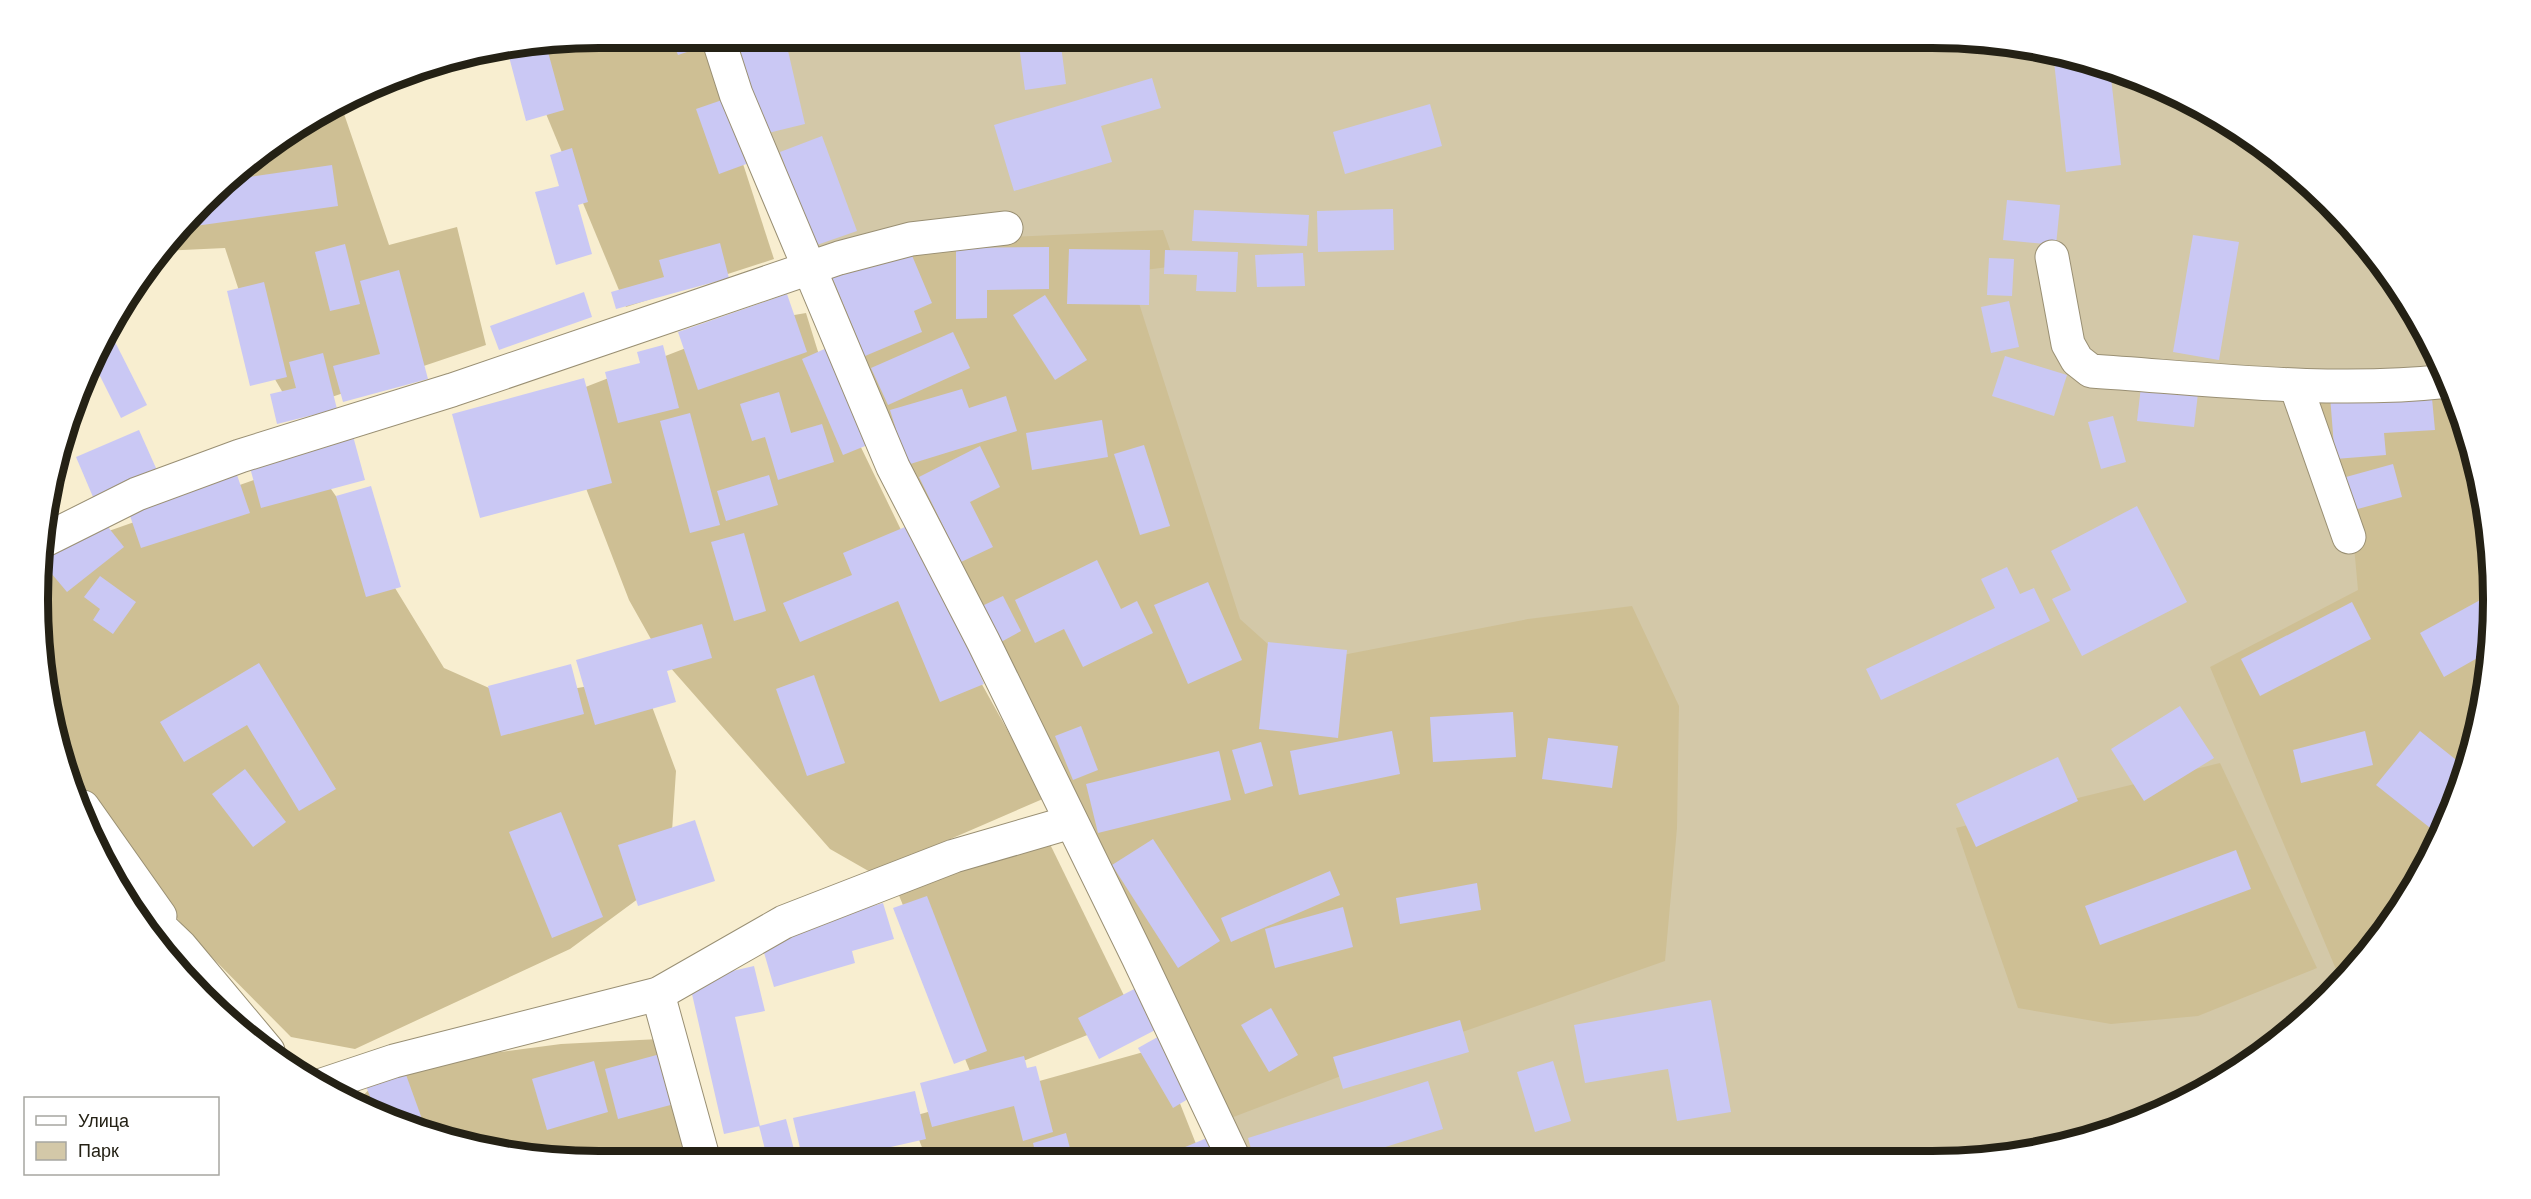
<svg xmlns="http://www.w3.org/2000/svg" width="2531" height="1199" viewBox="0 0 2531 1199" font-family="Helvetica,sans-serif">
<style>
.green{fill:#d3c8a8}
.forest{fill:#cebf94}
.building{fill:#cac8f4}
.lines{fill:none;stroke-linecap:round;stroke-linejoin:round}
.minor-casing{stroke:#998f73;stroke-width:35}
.minor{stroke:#fff;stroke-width:33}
.rim{fill:none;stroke:#242115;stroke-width:8}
</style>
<rect width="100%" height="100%" fill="#f8eed0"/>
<path class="green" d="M720 38H1932L2041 48 2147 80 2244 132 2329 202 2399 288 2451 385 2483 490 2493 600 2483 709 2378 941 2274 1045 2147 1119 2005 1157 1240 1159Z"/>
<g class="forest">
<path d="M600 38H702L774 259 626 307 520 51Z"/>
<path d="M342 108 389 245 457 227 486 345 293 410 259 352 225 248 161 251 177 229 257 154Z"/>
<path d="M1163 230 1176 266 1129 272 1240 619 1291 665 1528 619 1632 606 1679 706 1677 828 1665 961 1391 1057 1223 1121 795 265 905 242Z"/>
<path d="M806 313 824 371 934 598 1045 798 872 873 830 849 661 657 629 600 552 400 753 322Z"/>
<path d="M2295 379 2451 385 2483 490 2493 600 2483 709 2451 815 2378 941 2340 979 2210 667 2358 590 2352 524Z"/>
<path d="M311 460 362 534 444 668 514 699 641 677 676 771 669 876 570 949 355 1049 291 1037 189 934 76 783 42 673 46 553Z"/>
<path d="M2220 763 2317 968 2198 1016 2111 1024 2018 1008 1956 828Z"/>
<path d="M1047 838 1134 1016 974 1081 896 888Z"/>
<path d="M679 1038 707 1161H599L490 1151 384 1119 355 1103 394 1066 561 1044Z"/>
<path d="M1158 1048 1202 1159 927 1160 910 1117Z"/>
</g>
<g class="building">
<path d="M671 38H708L711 44 678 55Z"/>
<path d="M737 38H785L805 124 760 135Z"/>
<path d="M1018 38H1060L1066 84 1025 90Z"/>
<path d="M531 49 533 56 548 52 564 110 526 121 508 53Z"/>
<path d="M2053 52 2110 69 2121 165 2066 172Z"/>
<path d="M1152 78 1161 108 1101 126 1112 162 1014 191 994 125Z"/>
<path d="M725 99 749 163 719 174 696 109Z"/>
<path d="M1430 104 1442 146 1345 174 1333 132Z"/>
<path d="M822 136 857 231 814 246 780 152Z"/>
<path d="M572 148 588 202 578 205 592 254 556 265 535 192 559 186 550 155Z"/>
<path d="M332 165 338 206 188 227 187 220 229 180Z"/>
<path d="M2007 200 2060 205 2056 245 2003 240Z"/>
<path d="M1393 209 1394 250 1318 252 1317 211Z"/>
<path d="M1194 210 1309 215 1307 246 1192 241Z"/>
<path d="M2193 235 2239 242 2219 360 2173 352Z"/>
<path d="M720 243 729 278 616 309 611 292 664 277 659 260Z"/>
<path d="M345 244 360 304 330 311 315 252Z"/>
<path d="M908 246 932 303 914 311 922 332 865 356 832 277Z"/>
<path d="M1049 247V289L987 290V318L956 319V248Z"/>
<path d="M1069 249 1150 250 1149 305 1067 304Z"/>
<path d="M1165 250 1238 252 1236 292 1196 291 1197 275 1164 274Z"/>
<path d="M1303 253 1305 286 1257 287 1255 255Z"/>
<path d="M1989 258 2014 259 2012 296 1987 295Z"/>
<path d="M399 270 428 379 343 402 333 366 380 354 360 281Z"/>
<path d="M264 282 287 377 250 386 227 291Z"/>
<path d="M584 292 592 317 499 350 490 326Z"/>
<path d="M787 294 807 352 698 390 678 332Z"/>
<path d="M1045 295 1087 360 1055 380 1013 315Z"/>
<path d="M2009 301 2019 347 1991 353 1981 307Z"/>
<path d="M109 330 147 405 121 418 95 366Z"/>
<path d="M953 332 970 368 888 405 871 368Z"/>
<path d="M663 345 679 408 618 423 605 372 640 363 637 352Z"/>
<path d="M829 347 870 444 843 455 802 359Z"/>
<path d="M323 353 337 409 277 424 270 394 296 388 289 362Z"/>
<path d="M2005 356 2067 375 2054 416 1992 396Z"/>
<path d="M584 378 612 483 480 518 452 414Z"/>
<path d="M2142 378 2199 385 2194 427 2137 421Z"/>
<path d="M2431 388 2435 430 2384 433 2386 455 2335 459 2330 396Z"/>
<path d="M962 389 969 408 1006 396 1017 431 907 465 890 410Z"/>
<path d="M779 392 791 433 822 424 834 462 778 480 765 437 752 441 740 404Z"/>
<path d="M690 413 720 525 690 533 660 421Z"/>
<path d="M2113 416 2126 462 2101 469 2088 422Z"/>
<path d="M1102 420 1108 457 1032 470 1026 433Z"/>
<path d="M139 430 160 477 96 504 76 457Z"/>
<path d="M353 436 365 480 261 508 249 464Z"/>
<path d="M1144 445 1170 526 1140 535 1114 454Z"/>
<path d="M980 446 1000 487 970 502 993 547 961 562 919 477Z"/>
<path d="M2393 464 2402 497 2354 510 2346 477Z"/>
<path d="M236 472 250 513 141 548 127 507Z"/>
<path d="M769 475 778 505 726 521 717 491Z"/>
<path d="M371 486 401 587 366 597 336 496Z"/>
<path d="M2137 506 2187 602 2082 656 2052 599 2071 590 2051 551Z"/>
<path d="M100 517 124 547 67 592 46 567V559Z"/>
<path d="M917 522 984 684 940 702 898 601 800 642 783 603 852 575 843 553Z"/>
<path d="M744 533 766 611 734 621 711 542Z"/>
<path d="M1097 560 1121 609 1137 601 1153 633 1083 667 1064 629 1035 643 1015 600Z"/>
<path d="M2007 567 2020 594 2034 588 2050 621 1881 700 1866 669 1995 608 1981 579Z"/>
<path d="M100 576 136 602 113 634 93 620 100 609 84 597Z"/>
<path d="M1208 582 1242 660 1188 684 1154 605Z"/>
<path d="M2493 593 2488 652 2444 677 2420 633Z"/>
<path d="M1003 596 1021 631 1001 642 982 606Z"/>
<path d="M2352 602 2371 639 2260 696 2241 659Z"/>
<path d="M702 624 712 658 667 671 676 702 595 725 576 660Z"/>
<path d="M1268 642 1347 650 1338 738 1259 729Z"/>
<path d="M259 663 336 789 299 811 247 725 184 762 160 722Z"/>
<path d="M571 664 584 714 501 736 488 686Z"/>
<path d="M814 675 845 763 807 776 776 689Z"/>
<path d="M2180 706 2214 758 2144 801 2111 749Z"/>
<path d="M1513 712 1516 757 1433 762 1430 717Z"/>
<path d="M1081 726 1098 770 1073 780 1055 736Z"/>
<path d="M1392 731 1400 774 1299 795 1290 751Z"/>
<path d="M2365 731 2373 765 2301 783 2293 750Z"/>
<path d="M2420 731 2465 767 2451 815 2439 835 2376 785Z"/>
<path d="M1548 738 1618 746 1612 788 1542 779Z"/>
<path d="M1261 742 1273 786 1245 794 1232 750Z"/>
<path d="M1219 751 1231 800 1098 833 1086 784Z"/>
<path d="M2058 757 2078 801 1976 847 1956 804Z"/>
<path d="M245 769 286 822 253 847 212 794Z"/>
<path d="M561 812 603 917 552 938 509 832Z"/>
<path d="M695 820 715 881 638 906 618 845Z"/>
<path d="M1153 839 1220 941 1178 968 1112 865Z"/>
<path d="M2236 850 2251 889 2100 945 2085 906Z"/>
<path d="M1330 871 1340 895 1231 942 1221 918Z"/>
<path d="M1477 883 1481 910 1400 924 1396 898Z"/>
<path d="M927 896 987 1051 954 1064 893 908Z"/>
<path d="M883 903 894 939 852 951 855 963 774 987 760 939Z"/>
<path d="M1343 907 1353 947 1275 968 1265 929Z"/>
<path d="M754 966 765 1011 735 1017 760 1126 724 1134 689 981Z"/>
<path d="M1142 985 1163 1026 1099 1059 1078 1018Z"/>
<path d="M1711 1000 1731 1112 1677 1121 1668 1069 1585 1083 1574 1025Z"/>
<path d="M1271 1008 1298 1055 1269 1072 1241 1025Z"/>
<path d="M1460 1020 1469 1052 1343 1089 1333 1057Z"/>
<path d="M1163 1034 1198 1093 1173 1108 1138 1048Z"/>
<path d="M664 1053 678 1103 618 1119 605 1069Z"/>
<path d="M1024 1056 1027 1068 1036 1066 1053 1132 1023 1141 1014 1106 932 1127 920 1083Z"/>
<path d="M594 1061 608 1112 547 1130 532 1079Z"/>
<path d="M1553 1061 1571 1121 1535 1132 1517 1072Z"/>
<path d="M405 1072 426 1130 424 1131 377 1115 366 1086Z"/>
<path d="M1428 1081 1443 1129 1347 1159H1254L1248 1138Z"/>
<path d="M354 1085 367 1109 337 1094Z"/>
<path d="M915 1091 926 1139 829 1161H803L793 1118Z"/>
<path d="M786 1119 797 1161H768L759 1126Z"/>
<path d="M1066 1133 1073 1160H1037L1033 1143Z"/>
<path d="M1214 1135 1223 1159H1182L1178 1150Z"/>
</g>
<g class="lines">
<defs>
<g id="minor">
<path d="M718 38 736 94 893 467 983 641 1138 957 1234 1159"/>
<path d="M2052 257 2068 344 2077 360 2091 371C2210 379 2330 394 2449 381"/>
<path d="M2296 386 2349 537"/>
<path d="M47 539 137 494 240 456 452 390 839 258 911 239 1006 228"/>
<path d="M83 807 160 916"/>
<path d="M134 902 181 947 268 1051"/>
<path d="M658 994 704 1161"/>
<path d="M322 1085 394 1061 658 994 784 922 954 856 1071 822"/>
</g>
</defs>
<use href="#minor" class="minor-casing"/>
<use href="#minor" class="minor"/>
</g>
<path d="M0 0H2531V1199H0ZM599 48H1932A551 551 0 0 1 2483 599V600A551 551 0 0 1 1932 1151H599A551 551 0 0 1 48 600V599A551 551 0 0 1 599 48Z" fill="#fff" fill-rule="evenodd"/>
<path class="rim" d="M599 48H1932A551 551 0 0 1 2483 599V600A551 551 0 0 1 1932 1151H599A551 551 0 0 1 48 600V599A551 551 0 0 1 599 48Z"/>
<rect x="24" y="1097" width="195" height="78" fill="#ffffff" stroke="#a7a6a1" stroke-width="1.5"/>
<rect x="36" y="1116" width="30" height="9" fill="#ffffff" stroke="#a7a6a1" stroke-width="1.5"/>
<text x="78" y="1127" font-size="18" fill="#242115">Улица</text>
<rect x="36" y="1142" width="30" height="18" fill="#d3c8a8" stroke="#a7a6a1" stroke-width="1.5"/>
<text x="78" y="1157" font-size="18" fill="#242115">Парк</text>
</svg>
